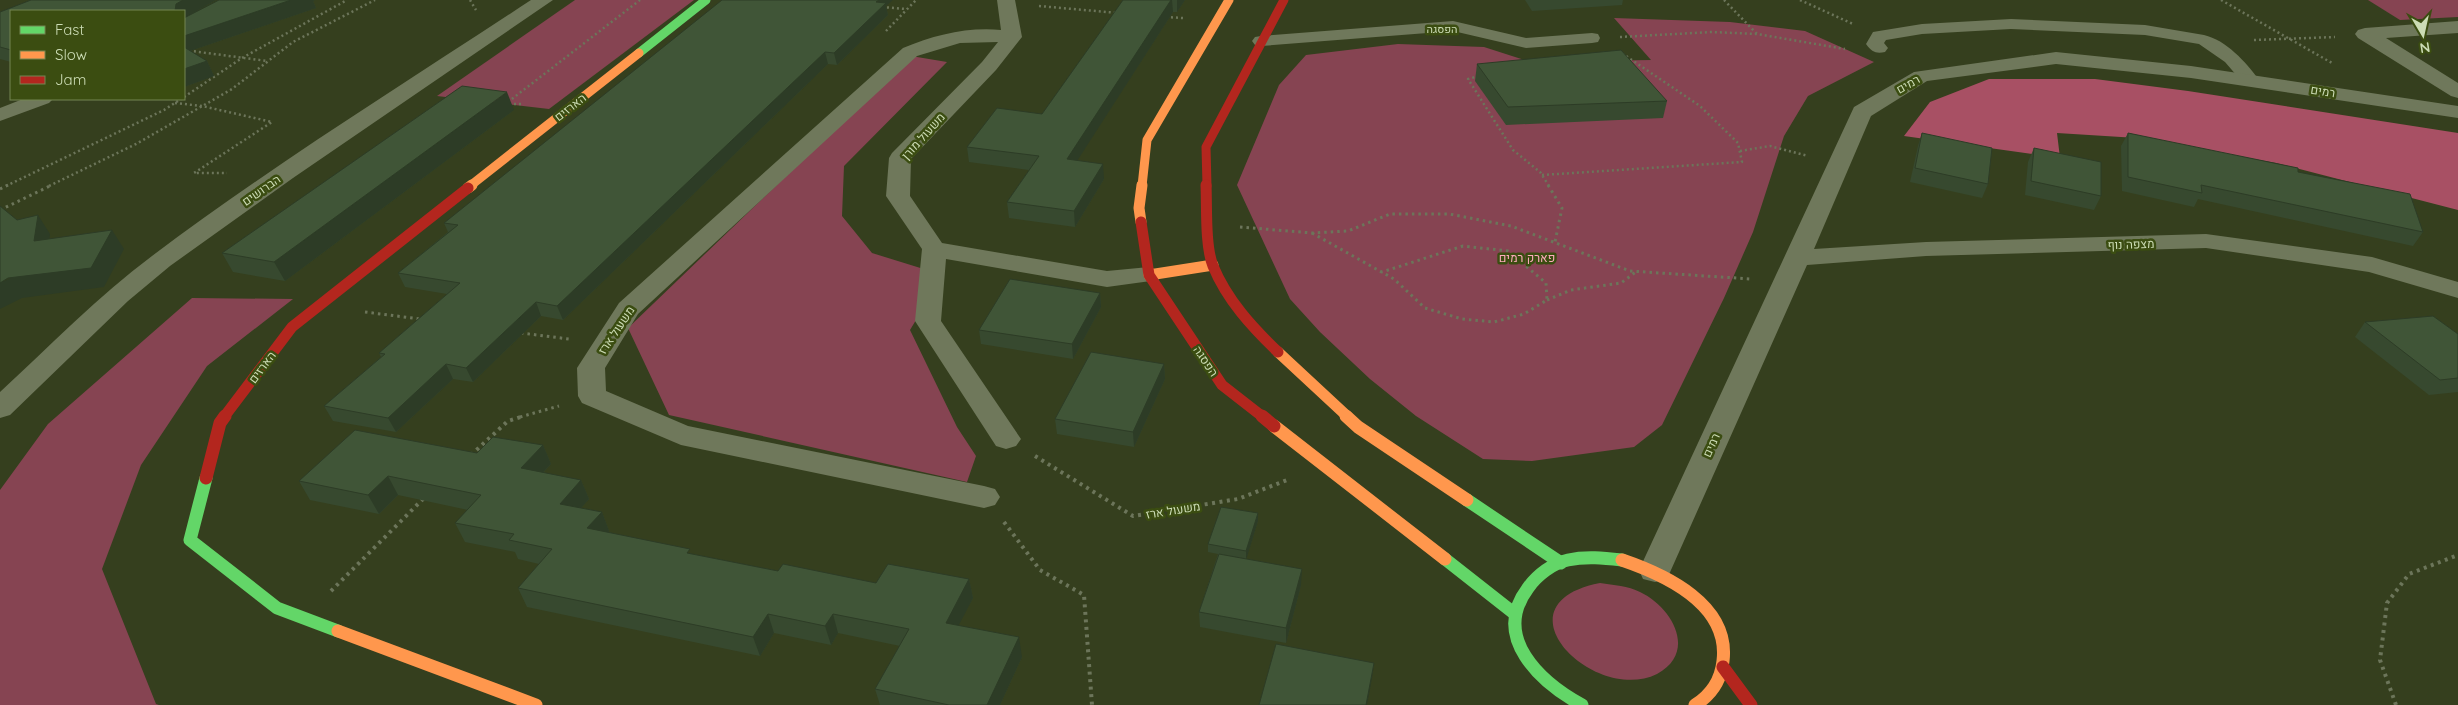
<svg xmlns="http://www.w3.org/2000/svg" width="2458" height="705" viewBox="0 0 2458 705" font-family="Quicksand,Heebo,sans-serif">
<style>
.green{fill:#864452}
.forest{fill:#a85064}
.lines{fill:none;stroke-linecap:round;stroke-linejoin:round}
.path-far2{stroke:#6c755a;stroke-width:2.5;stroke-dasharray:2 3;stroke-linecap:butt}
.path-far1{stroke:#6c755a;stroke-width:3;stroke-dasharray:2.5 4;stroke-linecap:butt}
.path{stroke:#6c755a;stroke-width:4;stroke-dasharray:3 4.5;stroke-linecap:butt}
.lane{fill:#6f785b;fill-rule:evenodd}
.street{fill:#6f785b;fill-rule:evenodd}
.fast-far1{stroke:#63d668;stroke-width:9}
.fast{stroke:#63d668;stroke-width:13}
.slow-far2{stroke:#ff974d;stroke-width:9}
.slow-far1{stroke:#ff974d;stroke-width:11}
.slow{stroke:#ff974d;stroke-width:13}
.jam-far2{stroke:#b3261e;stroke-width:9}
.jam-far1{stroke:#b3261e;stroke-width:11}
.jam{stroke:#b3261e;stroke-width:13}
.wall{fill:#37492f}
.shaded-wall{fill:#2d3c26}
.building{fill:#405537;stroke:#2d3c26}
.labels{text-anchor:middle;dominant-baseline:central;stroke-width:5;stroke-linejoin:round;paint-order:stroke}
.far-street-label{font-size:11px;fill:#ccdcb5;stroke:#3b4d11}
.street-label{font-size:12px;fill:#ccdcb5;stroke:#3b4d11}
.park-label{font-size:12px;fill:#ffacbe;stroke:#3b4d11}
</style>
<rect width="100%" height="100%" fill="#353f1e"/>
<g class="green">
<path d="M575 0H694L549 109 437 96Z"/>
<path d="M2368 0H2458V17L2400 20Z"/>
<path d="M1614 18 1730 22 1805 31 1874 62 1808 96 1784 136 1753 232 1724 298 1662 425 1634 447 1532 461 1483 459 1416 416 1370 379 1320 332 1290 299 1237 185 1279 85 1306 55 1398 44 1484 47 1531 62 1651 60Z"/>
<path d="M911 56 947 62 844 166 842 216 872 253 943 275 910 330 957 427 976 456 967 482 669 415 628 328Z"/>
<path d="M192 298 293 299 207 366 141 465 102 569 156 704 159 705H0V490L48 424Z"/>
<path d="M1600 583C1614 585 1628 586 1640 592 1672 607 1698 652 1657 674 1594 705 1492 604 1600 583Z"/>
</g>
<path class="forest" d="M1989 79H2095L2188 91 2458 133V210L2276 163 2137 138 2057 133 2060 158 1904 136 1930 102Z"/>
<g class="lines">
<g class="path-far2">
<path d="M470 0 476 10"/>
<path d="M1724 0 1757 34"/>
<path d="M1800 0 1853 24"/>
<path d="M2221 0 2332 63"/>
<path d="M1039 6 1118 13"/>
<path d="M882 7 906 9"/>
<path d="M1166 17 1183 18"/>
<path d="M886 31 916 0"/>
<path d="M1620 37 1712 32 1757 34 1845 49"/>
<path d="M2254 40 2335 37"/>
<path d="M184 50 267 61"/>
<path d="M1479 76 1468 79 1513 150 1540 172 1549 186"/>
<path d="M184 97 242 58 347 0"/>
<path d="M508 102 640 0"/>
<path d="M175 103 202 106 272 122 194 173H227"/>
<path d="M509 104H523"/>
<path d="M1740 151 1770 146 1808 156"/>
<path d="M1542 175 1742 162 1738 143 1700 106 1623 54"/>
<path d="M6 186 164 110 181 99"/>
<path d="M49 186 136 144 232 89 293 42 375 0"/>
</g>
<g class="path-far1">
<path d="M1548 185 1562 208 1555 242"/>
<path d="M0 189 8 185"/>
<path d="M0 210 52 185"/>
<path d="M1240 227 1312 233 1348 231 1390 214H1449L1511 226 1630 271 1751 279"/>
<path d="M1312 233 1394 279 1425 308 1462 319 1494 322 1524 314 1547 300 1546 283 1508 251 1463 246 1382 272"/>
<path d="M1547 300 1571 290 1621 283 1637 271"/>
<path d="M365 312 420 319"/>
<path d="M521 333 569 339"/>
<path d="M520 417 559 406"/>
</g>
<g class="path">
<path d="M471 455 508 421 524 416"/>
<path d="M1035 456 1133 516 1238 499 1287 480"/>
<path d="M1004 522 1040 570 1084 595 1092 705"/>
<path d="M331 591 424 498"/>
<path d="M2396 705 2380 660 2387 603 2409 574 2458 555"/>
</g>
<g class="lane">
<path d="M2011 19 2145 25 2204 35C2226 40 2246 62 2259 80L2256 84H2244L2225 62 2199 44 2145 35 2011 29 1922 34 1886 40 1884 43 1888 48 1885 52C1876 54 1872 52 1866 44L1873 32 1879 31 1922 24Z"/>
<path d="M1453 21 1526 38 1592 33 1598 34 1600 38 1598 42 1592 43 1526 48 1453 31 1261 46 1255 45 1252 41 1255 37 1261 36Z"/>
</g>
<g class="street">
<path d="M531 0H553L293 178 170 266 128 301 10 415 0 418V392C50 346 98 296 152 256 274 164 404 84 531 0Z"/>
<path d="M997 0H1015L1022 37 996 70 911 159 910 196 942 243 1107 271 1149 267 1158 270 1162 275 1158 280 1107 287 946 259 941 321 1021 439 1016 446 1006 449 996 446 915 321 922 249 886 196 889 158 892 153 982 62 998 42 960 43 917 56 638 314 605 368 606 391 688 426 984 486 995 489 1000 497 995 505 984 508 681 445 582 403 578 396 577 368 619 303 903 48C935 35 966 27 1001 30Z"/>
<path d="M2458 21V33L2386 38 2458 83V98L2451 96 2358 38 2355 34 2358 30 2365 28Z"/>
<path d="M2056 52 2191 66 2458 106V118L2191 78 2056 64 1927 81 1871 116 1814 249 1926 242 2206 234 2372 257 2458 282V298L2369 272 2206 248 1926 256 1807 265 1671 570 1667 579 1655 582 1643 579 1639 570 1854 107 1914 72Z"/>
<path d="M23 99H53L49 103 0 121V108Z"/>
</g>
<path class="fast-far1" d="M639 53 706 0"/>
<g class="fast">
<path d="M206 478 190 540 277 608 338 631"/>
<path d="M1467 500 1561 563"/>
<path d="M1445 559 1515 614"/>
<path d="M1582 705C1540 682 1491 637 1528 588 1537 575 1553 563 1568 560 1586 556 1604 558 1622 560"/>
</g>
<g class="slow-far2">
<path d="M470 186 639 53"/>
<path d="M1142 186 1147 140 1229 0"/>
</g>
<g class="slow-far1">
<path d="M468 188 472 185"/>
<path d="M1141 222 1139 208 1142 185"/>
<path d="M1149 275 1213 265"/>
<path d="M1278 352 1348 417"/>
</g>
<g class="slow">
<path d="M1346 416 1358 427 1467 500"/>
<path d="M1274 426 1445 559"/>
<path d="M1622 560C1666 575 1730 605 1723 661 1721 680 1711 695 1695 705"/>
<path d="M338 631 536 705"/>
</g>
<path class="jam-far2" d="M1207 186 1206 147 1284 0"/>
<g class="jam-far1">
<path d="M1206 185C1207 207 1205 246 1213 266 1227 300 1252 327 1278 352"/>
<path d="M1141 222 1149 275 1222 385 1263 417"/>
<path d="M224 417 292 327 468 188"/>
</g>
<g class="jam">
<path d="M1262 416 1274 426"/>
<path d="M206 478 220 423 225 416"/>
<path d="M1723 667 1751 705"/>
</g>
</g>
<g class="wall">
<path d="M31 0H216L184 18 219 0H315L313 1 316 8 190 51 207 61 214 76 184 87V11H11V62L0 59V12Z"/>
<path d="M1123 0H1185L1177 12H1173L1077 160 1104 179 1075 227 1009 218 1007 202 1029 170 969 162 967 147 1042 114Z"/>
<path d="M1525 0H1623L1622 5 1532 11Z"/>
<path d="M886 6 888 15 837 65 828 64 563 320 541 316 473 382 453 379 396 432 333 421 324 406 381 357 379 353 447 294 405 287 398 273 448 232 444 223Z"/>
<path d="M1477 64 1667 101 1663 118 1506 125 1475 81Z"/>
<path d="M514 110 285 281 233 272 222 253Z"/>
<path d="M1922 133 1988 184 1982 198 1910 182 1918 146Z"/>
<path d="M2128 133 2298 172 2423 232 2413 246 2198 199 2194 207 2122 191 2121 146Z"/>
<path d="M2034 148 2101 196 2094 210 2025 195 2028 162Z"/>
<path d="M1100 293 1101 307 1073 359 981 344 979 330Z"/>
<path d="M2365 322 2458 334V392L2429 395 2355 337Z"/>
<path d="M1164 364 1165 379 1134 447 1057 434 1055 419Z"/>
<path d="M543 445 551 464 543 473 581 480 589 499 581 508 602 512 609 531 608 532 692 554 778 571 876 583 969 579 973 598 958 625 1022 657 1000 705H880L875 689 900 646 838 633 831 645 774 633 760 656 527 607 518 588 539 564 518 559 515 552 465 542 455 523 468 510 398 495 379 514 310 500 299 481 477 453Z"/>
<path d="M1258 513V521L1246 559 1301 585 1286 643 1200 627 1199 612 1218 554 1208 552V544Z"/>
</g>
<g class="shaded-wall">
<path d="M183 0H216L184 18V11H175L176 4Z"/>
<path d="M291 0H315L313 1 316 8 184 53V36Z"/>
<path d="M879 0H893L886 6 888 15 837 65 834 53Z"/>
<path d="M1171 0H1172L1173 12 1068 175 1067 159Z"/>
<path d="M1177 0H1185L1177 12Z"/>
<path d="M825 52 828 64 563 320 557 306Z"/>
<path d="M207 61 214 76 184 87V69Z"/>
<path d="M507 92 514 110 285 281 274 262Z"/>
<path d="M1103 164 1104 179 1075 227 1074 211Z"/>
<path d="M38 215 50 234 47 260 34 241Z"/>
<path d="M112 230 124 249 104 287 22 298 0 309V283Z"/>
<path d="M1100 293 1101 307 1073 359 1072 344Z"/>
<path d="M536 302 541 316 473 382 466 368Z"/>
<path d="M446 364 453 379 396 432 388 418Z"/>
<path d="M1164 364 1165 379 1134 447 1133 432Z"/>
<path d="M543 445 551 464 529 487 521 468Z"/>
<path d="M388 476 398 495 379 514 368 495Z"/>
<path d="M581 480 589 499 568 523 560 504Z"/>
<path d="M602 512 609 531 595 547 587 528Z"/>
<path d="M1258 513V521L1246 560V551Z"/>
<path d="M1302 569 1301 585 1286 643V628Z"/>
<path d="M969 579 973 598 950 642 946 623Z"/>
<path d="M768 614 774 633 760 656 753 637Z"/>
<path d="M833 614 838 633 831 645 825 626Z"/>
<path d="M1019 637 1022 657 1000 705H987Z"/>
<path d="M1374 663 1372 678 1367 705H1366Z"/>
</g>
<g class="building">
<path d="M31 0H183L176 4 175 11H11V50L0 47V12Z"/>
<path d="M219 0H291L184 36V18Z"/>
<path d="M722 0H879L876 2 886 3 834 53 825 52 557 306 536 302 466 368 446 364 388 418 324 406 385 354 379 353 460 283 398 273 458 225 444 223Z"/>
<path d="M1123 0H1171L1067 159 1103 164 1074 211 1007 202 1039 156 967 147 997 108 1042 114Z"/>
<path d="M184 47 207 61 184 69Z"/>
<path d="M1621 50 1667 101 1508 107 1477 64Z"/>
<path d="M462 86 507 92 274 262 222 253Z"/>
<path d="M1922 133 1992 148 1988 184 1915 168Z"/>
<path d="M2128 133 2298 168V172L2410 194 2423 232 2201 185 2202 193 2128 177Z"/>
<path d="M2034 148 2101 162V196L2031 181Z"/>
<path d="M0 206 17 220 38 215 34 241 112 230 91 268 8 278 0 283Z"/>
<path d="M1010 279 1100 293 1072 344 979 330Z"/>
<path d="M2433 316 2458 334V378L2440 380 2365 322Z"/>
<path d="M1091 352 1164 364 1133 432 1055 419Z"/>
<path d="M355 430 477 453 493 437 543 445 521 468 581 480 560 504 602 512 587 528 690 549 687 553 778 571 783 564 876 583 888 564 969 579 946 623 1019 637 987 705H949L875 689 909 629 833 614 825 626 768 614 753 637 518 588 552 549 509 540 514 534 455 523 481 495 388 476 368 495 299 481Z"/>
<path d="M1221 507 1258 513 1246 551 1208 544Z"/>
<path d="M1219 554 1302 569 1286 628 1199 612Z"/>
<path d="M1276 644 1374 663 1366 705H1259Z"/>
</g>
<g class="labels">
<g class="far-street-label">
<text x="1442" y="29">הפסגה</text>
</g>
<g class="street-label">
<text transform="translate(1908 84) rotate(-29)">רמים</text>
<text transform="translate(2323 91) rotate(9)">רמים</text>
<text transform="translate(570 107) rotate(-38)">הארזים</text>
<text transform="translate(923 136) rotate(-48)">משעול מורן</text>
<text transform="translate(261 190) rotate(-35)">הברושים</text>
<text transform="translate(2131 244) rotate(-2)">מצפה נוף</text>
<text transform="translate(616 330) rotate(-56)">משעול ארז</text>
<text transform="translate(1206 361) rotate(56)">הפסגה</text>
<text transform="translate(262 367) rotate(-53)">הארזים</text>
<text transform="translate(1711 445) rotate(-66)">רמים</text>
<text transform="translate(1173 510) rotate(-9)">משעול ארז</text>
</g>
<g class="park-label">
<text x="1527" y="257">פארק רמים</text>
</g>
</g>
<rect x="10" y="10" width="175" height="90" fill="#3b4d11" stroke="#758653"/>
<rect x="20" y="26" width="25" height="8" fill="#63d668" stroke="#758653"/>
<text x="55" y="35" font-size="15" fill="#ccdcb5">Fast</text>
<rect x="20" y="51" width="25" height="8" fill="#ff974d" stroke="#758653"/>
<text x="55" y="60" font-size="15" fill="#ccdcb5">Slow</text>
<rect x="20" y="76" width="25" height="8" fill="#b3261e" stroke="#758653"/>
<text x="55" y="85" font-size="15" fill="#ccdcb5">Jam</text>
<g transform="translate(2423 35) rotate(171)" stroke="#3b4d11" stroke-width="4" paint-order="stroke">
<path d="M0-4L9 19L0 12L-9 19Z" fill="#ccdcb5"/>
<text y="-8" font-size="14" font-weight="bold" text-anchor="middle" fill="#ccdcb5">N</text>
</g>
</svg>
